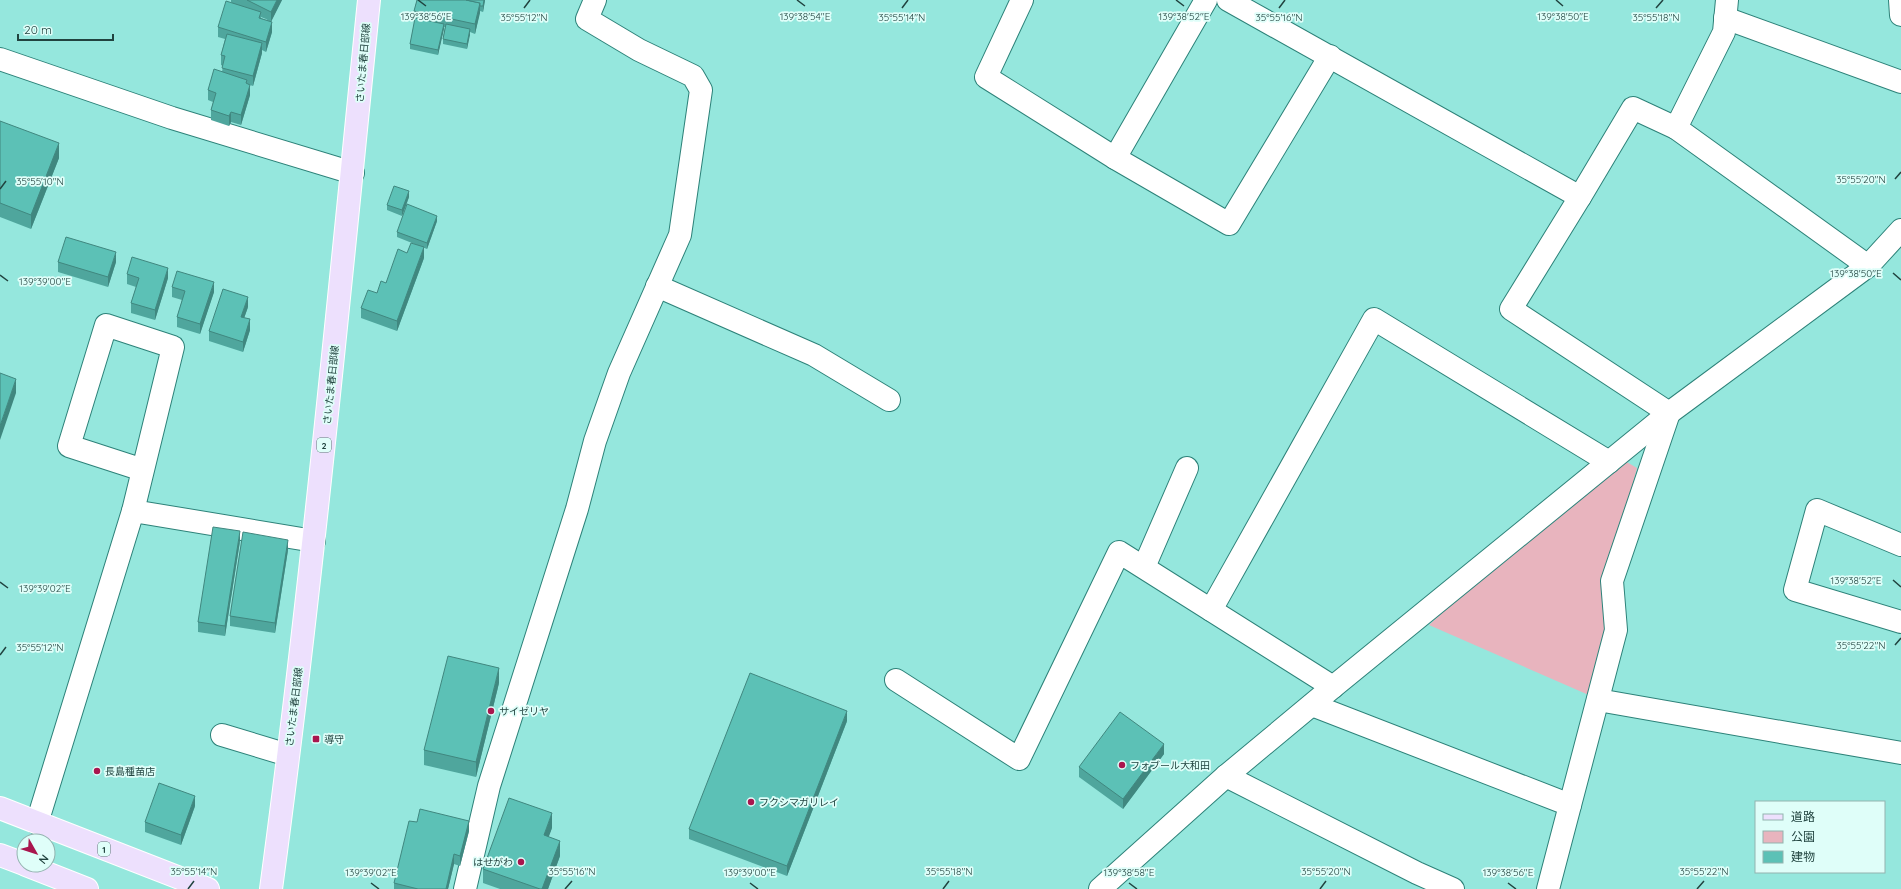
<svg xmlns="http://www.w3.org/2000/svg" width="1901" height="889" viewBox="0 0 1901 889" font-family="Quicksand,'Noto Sans JP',sans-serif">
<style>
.green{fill:#e8b4be}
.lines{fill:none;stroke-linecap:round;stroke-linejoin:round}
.minor-casing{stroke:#2d8279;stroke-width:24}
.major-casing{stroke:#fff;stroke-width:24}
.minor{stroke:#fff;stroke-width:22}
.major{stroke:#ede0fd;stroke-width:22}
.wall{fill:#4fa69d;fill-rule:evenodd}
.shaded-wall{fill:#40877f}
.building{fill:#5cc1b6;stroke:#40877f}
.ticks{fill:none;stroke:#21433f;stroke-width:1.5}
.poi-dot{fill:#a9164e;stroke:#dffef9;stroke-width:1.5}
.labels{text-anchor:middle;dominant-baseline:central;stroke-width:3.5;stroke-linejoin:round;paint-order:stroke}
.shield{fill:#dffef9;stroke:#5a7b77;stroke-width:1}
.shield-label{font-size:9px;font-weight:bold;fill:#21433f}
.street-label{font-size:10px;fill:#21433f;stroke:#dffef9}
.poi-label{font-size:10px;fill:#21433f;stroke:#dffef9;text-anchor:start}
.ticks-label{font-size:10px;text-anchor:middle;fill:#21433f;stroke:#dffef9;stroke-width:3.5;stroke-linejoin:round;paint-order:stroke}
</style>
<rect width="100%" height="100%" fill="#95e7dd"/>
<path class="green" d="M1625 461 1637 468 1607 579 1611 610 1591 696 1429 625 1510 550Z"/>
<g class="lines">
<defs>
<g id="minor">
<path d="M1022 0 986 77 1115 158"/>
<path d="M1206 0 1115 158 1229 224 1330 56"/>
<path d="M1228 0 1580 197 1511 309 1669 413 1612 581 1616 630 1548 889"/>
<path d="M1727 0 1724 32 1676 128 1868 266"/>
<path d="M1900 0 1901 15"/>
<path d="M1725 18 1901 82"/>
<path d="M0 59 172 118 353 173"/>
<path d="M1580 197 1633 108 1676 128"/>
<path d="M657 286 814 355 889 400"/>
<path d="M133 511 173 347 106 325 69 446 143 470"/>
<path d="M1901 545 1817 510 1795 590 1901 622"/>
<path d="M1144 567 1187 468"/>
<path d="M1211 610 1374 319 1609 462"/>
<path d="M896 680 1019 759 1119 552 1333 687"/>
<path d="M1598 700 1901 753"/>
<path d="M1312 705 1570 805"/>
<path d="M222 735 288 755"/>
<path d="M1226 776 1417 873 1453 889"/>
<path d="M37 823 133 511 314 541"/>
<path d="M465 889 489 786 577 509 595 441 619 373 680 235 701 90 693 76 639 50 587 19 595 0"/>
<path d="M1100 889 1226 776 1333 687 1669 413 1868 266 1901 230"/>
</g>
<g id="major">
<path d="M0 808 208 889"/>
<path d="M0 855 24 864"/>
<path d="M26 865 87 889"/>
<path d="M271 889C311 593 339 297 369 0"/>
</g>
</defs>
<use href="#minor" class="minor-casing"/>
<use href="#major" class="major-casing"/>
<use href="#minor" class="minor"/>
<use href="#major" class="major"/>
</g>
<g class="wall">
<path d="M231 0H282L271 21 272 32 266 52 262 50V53L253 86 250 85V95L241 125 231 122 229 126 211 120V110L213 102 208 100V90L222 72 223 66 221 65V55L225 39 218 37V27L233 4 231 2ZM261 17 266 19 269 21 261 18Z"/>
<path d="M417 0H485L483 12 480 11 475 34 470 32 467 49 443 44V39L445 27H444L438 55 410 49V44L415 21 414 11Z"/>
<path d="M0 121 59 158 31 229 0 217Z"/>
<path d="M409 197 402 216 387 210V205Z"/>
<path d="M437 221 427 249 397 237V232Z"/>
<path d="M424 258 397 331 361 318V308L377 293 386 283Z"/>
<path d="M58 262H116L108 287 58 272Z"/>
<path d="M127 274 168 278 155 320 131 313V303L136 287 127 284Z"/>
<path d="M172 287 214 292 200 334 177 327V317L182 300 172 297Z"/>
<path d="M248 307 244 318 250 330 243 352 209 341V331Z"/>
<path d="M240 541 225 636 198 632V622Z"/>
<path d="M288 550 275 633 230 626V616Z"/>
<path d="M499 683 476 777 424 765V750Z"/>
<path d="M847 721 787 876 689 839V829Z"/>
<path d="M1164 754 1123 809 1079 777V767Z"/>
<path d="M195 806 181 845 145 832V822Z"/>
<path d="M417 822 469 831 460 866 454 864 448 889H394V883Z"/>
<path d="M552 828 548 837 560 856 548 889H500L483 883V869Z"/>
</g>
<g class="shaded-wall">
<path d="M277 0H282L271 22V12Z"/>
<path d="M484 0H485L483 12V6Z"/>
<path d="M480 3V13L475 34V24Z"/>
<path d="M272 22V32L266 52V42Z"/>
<path d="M444 24V29L438 55V50Z"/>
<path d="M470 29V35L467 49V44Z"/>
<path d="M262 43V53L253 86V76Z"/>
<path d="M250 85V95L241 125V115Z"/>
<path d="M231 112V122L229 126V116Z"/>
<path d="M59 143V158L31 229V215Z"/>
<path d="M409 191V197L402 216V210Z"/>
<path d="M437 216V221L427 249V243Z"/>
<path d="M424 247V258L397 331V321Z"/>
<path d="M116 252V262L108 287V277Z"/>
<path d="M168 268V278L155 320V310Z"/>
<path d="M214 282V292L200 334V324Z"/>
<path d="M248 297V307L241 327V317Z"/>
<path d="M250 319V330L243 352V342Z"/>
<path d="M16 379V393L0 440V426Z"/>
<path d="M240 531V541L225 636V626Z"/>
<path d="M288 540V550L275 633V623Z"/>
<path d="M499 668V683L476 777V762Z"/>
<path d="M847 711V721L787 876V866Z"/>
<path d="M1164 744V754L1123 809V799Z"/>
<path d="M195 796V806L181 845V835Z"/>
<path d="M552 813V828L544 850V835Z"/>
<path d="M469 821V831L460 866V856Z"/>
<path d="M560 841V856L548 889H542Z"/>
<path d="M454 854V864L448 889H446Z"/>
</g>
<g class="building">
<path d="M247 0H277L271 12Z"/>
<path d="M417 0H466L480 3 475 24 414 11Z"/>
<path d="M466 0H484L483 6H480V3Z"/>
<path d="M226 1 261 12 259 18 272 22 266 42 218 27Z"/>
<path d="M415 18 444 24 438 50 410 44Z"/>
<path d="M446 24 470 29 467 44 443 39Z"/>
<path d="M227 34 262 43 253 76 222 68 225 56 221 55Z"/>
<path d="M214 69 247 80 246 83 250 85 241 115 231 112 229 116 211 110 216 93 208 90Z"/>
<path d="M0 121 59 143 31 215 0 203Z"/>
<path d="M394 186 409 191 402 210 387 205Z"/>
<path d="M407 204 437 216 427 243 397 232Z"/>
<path d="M66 237 116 252 108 277 58 262Z"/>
<path d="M411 243 424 247 397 321 361 308 368 290 377 293 381 281 386 283 398 249 407 253Z"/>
<path d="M132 257 168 268 155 310 131 303 139 278 127 274Z"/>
<path d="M177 271 214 282 200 324 177 317 185 291 172 287Z"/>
<path d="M223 289 248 297 241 317 250 319 243 342 209 331Z"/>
<path d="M0 373 16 379 0 426Z"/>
<path d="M213 527 240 531 225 626 198 622Z"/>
<path d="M243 532 288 540 275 623 230 616Z"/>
<path d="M448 656 499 668 476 762 424 750Z"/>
<path d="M750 673 847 711 787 866 689 829Z"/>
<path d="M1120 712 1164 744 1123 799 1079 767Z"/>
<path d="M159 783 195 796 181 835 145 822Z"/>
<path d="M509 798 552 813 544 835 560 841 542 889H540L483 869Z"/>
<path d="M420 809 469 821 460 856 454 854 446 889H418L394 883 409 821 417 822Z"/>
</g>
<path class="ticks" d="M418 0 426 6M797 0 805 6M1176 0 1184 6M1556 0 1563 6M524 8 530 0M902 8 908 0M1279 8 1285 0M1656 8 1663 0M1895 179 1901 172M0 189 6 181M1893 273 1901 280M0 275 8 281M1893 580 1901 587M0 582 8 588M1895 645 1901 638M0 655 6 647M371 883 379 889M750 883 758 889M1129 883 1137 889M1508 883 1516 889M188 889 194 881M565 889 572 881M943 889 949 881M1320 889 1326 881M1697 889 1704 881"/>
<g class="poi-dot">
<circle cx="491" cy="711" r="4"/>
<rect x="312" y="735" width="8" height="8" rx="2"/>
<circle cx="1122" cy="765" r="4"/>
<circle cx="97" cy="771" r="4"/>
<circle cx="751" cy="802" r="4"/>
<circle cx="521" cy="862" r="4"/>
</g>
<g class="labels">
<g class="shield">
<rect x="317" y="438" width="14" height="14" rx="3"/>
<rect x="98" y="842" width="12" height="14" rx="3"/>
</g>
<g class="shield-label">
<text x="324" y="445">2</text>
<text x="104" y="849">1</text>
</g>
<g class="street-label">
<text transform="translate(363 63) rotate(-85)">さいたま春日部線</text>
<text transform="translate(331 385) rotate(-84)">さいたま春日部線</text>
<text transform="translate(294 707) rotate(-83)">さいたま春日部線</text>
</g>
<g class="poi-label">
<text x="499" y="711">サイゼリヤ</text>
<text x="324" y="739">導守</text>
<text x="1130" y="765">フォブール大和田</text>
<text x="105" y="771">長島種苗店</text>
<text x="759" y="802">フクシマガリレイ</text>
<text x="513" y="862" text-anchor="end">はせがわ</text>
</g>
</g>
<g class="ticks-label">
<text x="805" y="20">139°38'54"E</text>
<text x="426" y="20">139°38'56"E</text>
<text x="1184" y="20">139°38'52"E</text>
<text x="1563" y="20">139°38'50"E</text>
<text x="902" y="21">35°55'14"N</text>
<text x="524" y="21">35°55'12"N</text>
<text x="1279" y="21">35°55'16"N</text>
<text x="1656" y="21">35°55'18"N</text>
<text x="1861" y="183">35°55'20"N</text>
<text x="40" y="185">35°55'10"N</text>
<text x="1856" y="277">139°38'50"E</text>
<text x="45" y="285">139°39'00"E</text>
<text x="1856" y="584">139°38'52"E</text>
<text x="45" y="592">139°39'02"E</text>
<text x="1861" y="649">35°55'22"N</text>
<text x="40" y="651">35°55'12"N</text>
<text x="194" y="875">35°55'14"N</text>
<text x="572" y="875">35°55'16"N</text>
<text x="949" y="875">35°55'18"N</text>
<text x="1326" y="875">35°55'20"N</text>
<text x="1704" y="875">35°55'22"N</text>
<text x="371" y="876">139°39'02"E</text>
<text x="750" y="876">139°39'00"E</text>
<text x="1129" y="876">139°38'58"E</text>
<text x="1508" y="876">139°38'56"E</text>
</g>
<rect x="1755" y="801" width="130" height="72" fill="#dffef9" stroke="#93b3af"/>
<rect x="1763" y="814" width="20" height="6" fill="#ede0fd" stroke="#93b3af"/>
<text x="1791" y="821" font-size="12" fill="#21433f">道路</text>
<rect x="1763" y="831" width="20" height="12" fill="#e8b4be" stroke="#93b3af"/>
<text x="1791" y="841" font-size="12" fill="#21433f">公園</text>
<rect x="1763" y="851" width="20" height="12" fill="#5cc1b6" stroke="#93b3af"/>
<text x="1791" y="861" font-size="12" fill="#21433f">建物</text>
<g transform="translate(36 853) rotate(129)"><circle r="19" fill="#dffef9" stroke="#93b3af"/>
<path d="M0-3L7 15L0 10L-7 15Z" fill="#a9164e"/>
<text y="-6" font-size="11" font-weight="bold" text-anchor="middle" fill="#21433f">N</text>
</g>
<path d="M18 34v6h95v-6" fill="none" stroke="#21433f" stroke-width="2"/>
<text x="24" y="34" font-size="12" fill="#21433f" stroke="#dffef9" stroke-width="3" paint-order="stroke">20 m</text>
</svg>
